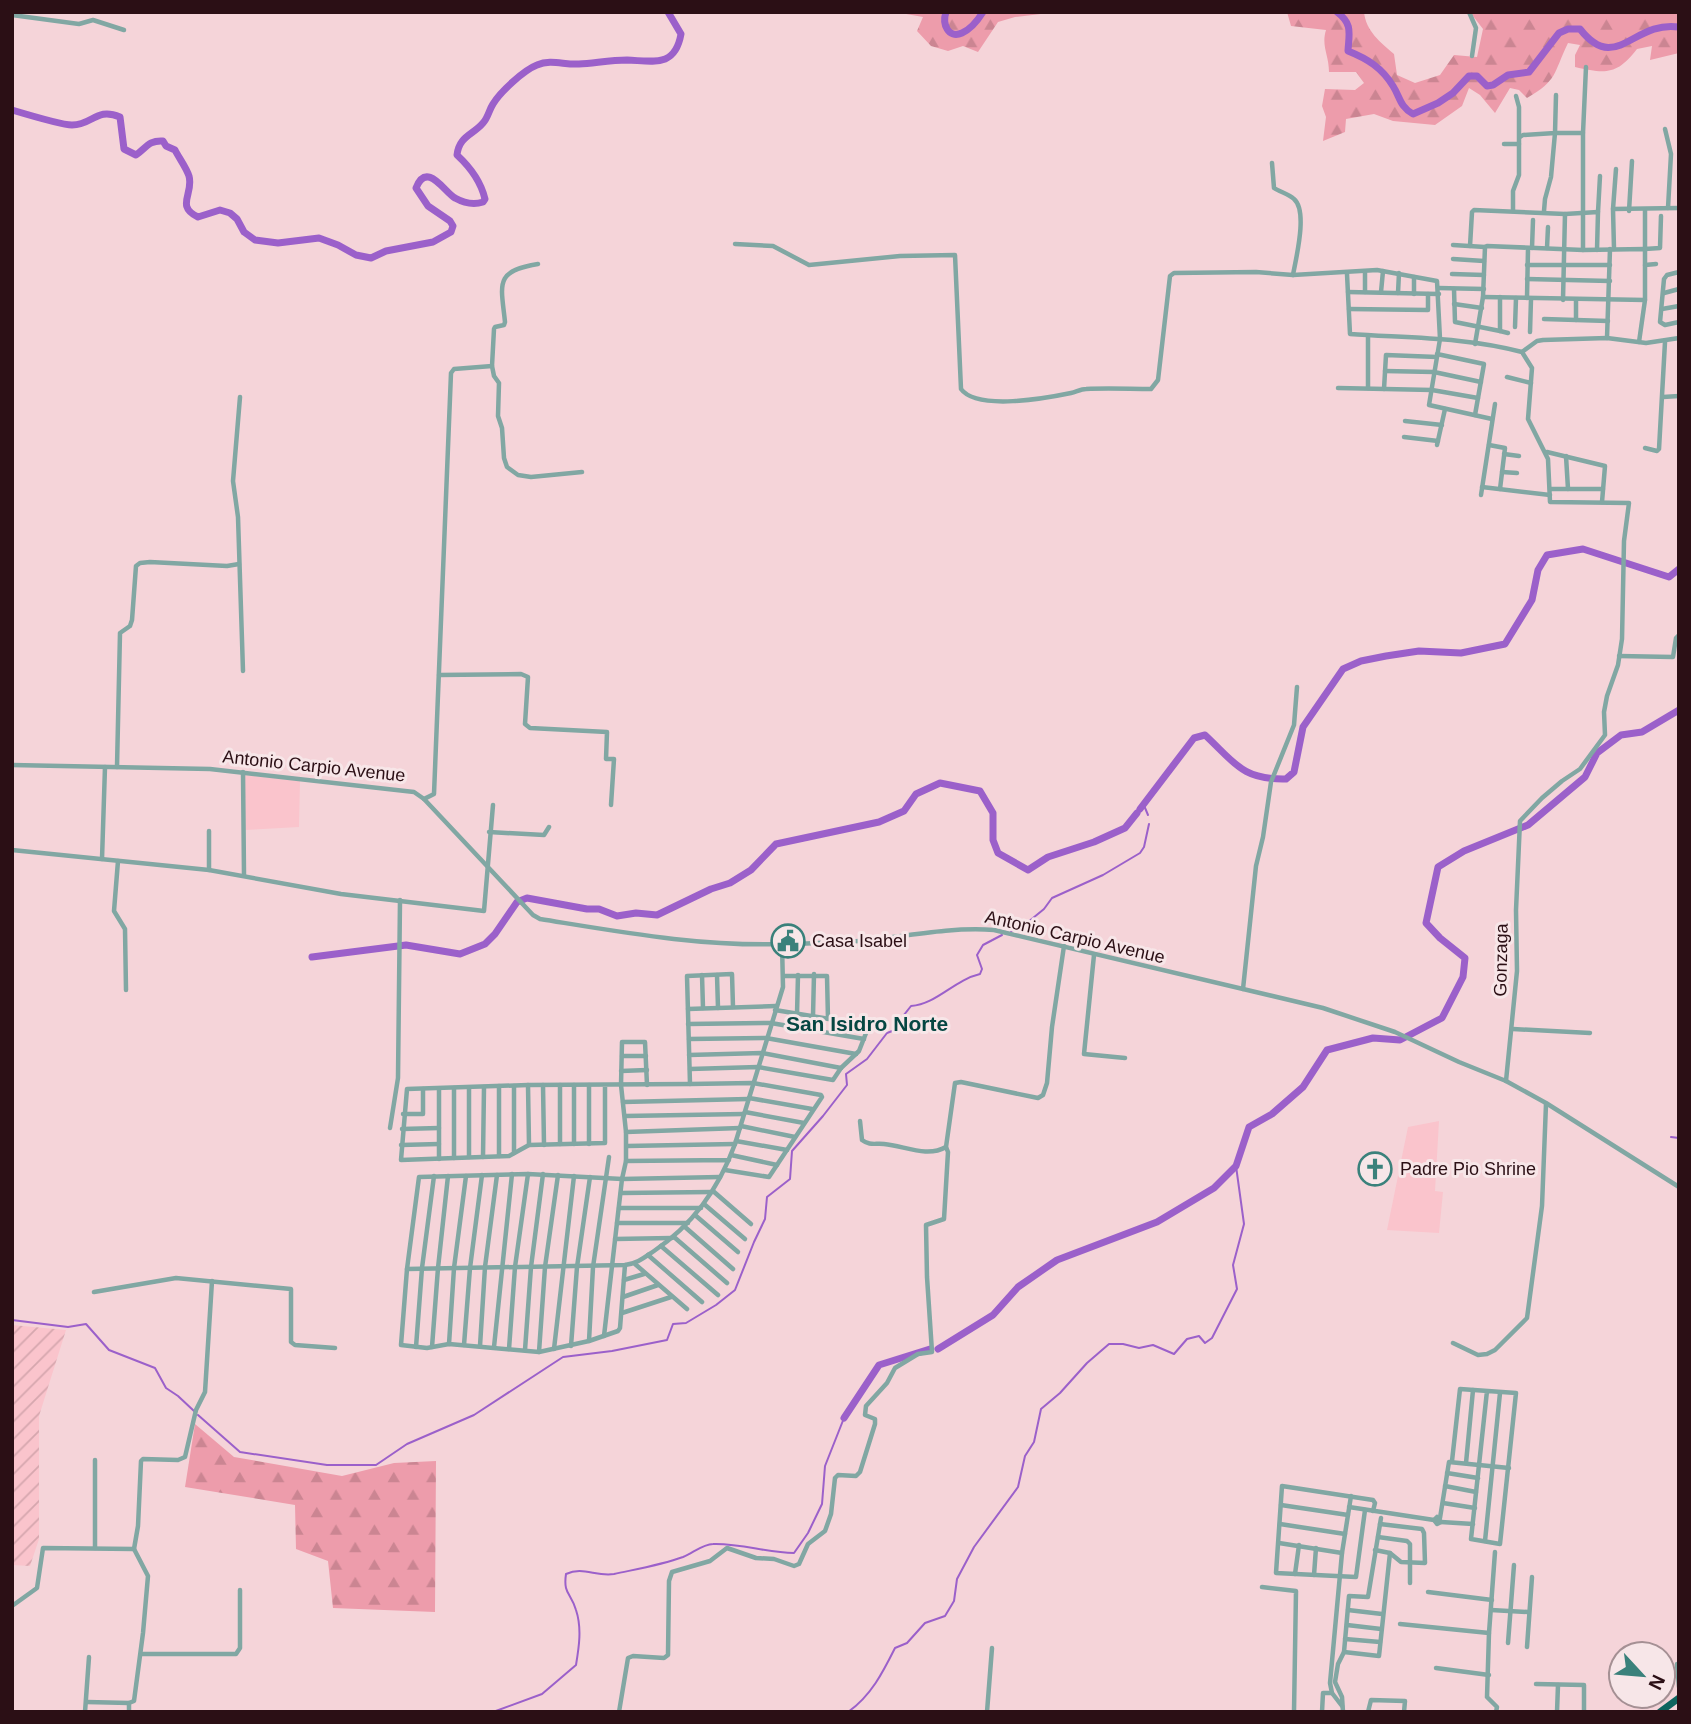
<svg xmlns="http://www.w3.org/2000/svg" width="1691" height="1724" viewBox="0 0 1691 1724" font-family="Arial,sans-serif">
<style>
.built{fill:#fac4cc}
.industrial{fill:url(#industrial-furrows)}
.forest{fill:url(#forest-firs)}
.lines{fill:none;stroke-linecap:round;stroke-linejoin:round}
.stream{stroke:#9b60ca;stroke-width:2}
.river{stroke:#9b60ca;stroke-width:7}
.minor{stroke:#81a7a3;stroke-width:4.5}
.highway{stroke:#0e655f;stroke-width:7}
.labels{text-anchor:middle;dominant-baseline:central;stroke-width:6;stroke-linejoin:round;paint-order:stroke}
.street-label{font-size:18px;fill:#2b0f15;stroke:#f7e6e8}
.poi-label{font-size:18px;fill:#2b0f15;stroke:#f7e6e8;text-anchor:start}
.quarter-label{font-size:21px;font-weight:bold;fill:#054642;stroke:#f7e6e8}
</style>
<defs>
<pattern id="industrial-furrows" width="10" height="10" patternUnits="userSpaceOnUse" patternTransform="scale(1.75)"><rect width="10" height="10" fill="#fac4cc"/><path d="M-1 1l2-2M0 10L10 0M9 11l2-2" fill="none" stroke="#d6a7ae"/></pattern>
<pattern id="forest-firs" width="22" height="20" patternUnits="userSpaceOnUse" patternTransform="scale(1.75)"><rect width="22" height="20" fill="#ed9cab"/><path d="M5 1l3.5 6h-7zM16 11l3.5 6h-7z" fill="#cb8592"/></pattern>
</defs>
<rect width="100%" height="100%" fill="#f5d4d9"/>
<g class="built">
<path d="M245 775 300 781 299 827 245 830Z"/>
<path d="M1439 1121 1435 1191 1443 1192 1439 1233 1387 1230 1408 1127Z"/>
</g>
<path class="industrial" d="M12 1325 66 1330 39 1416V1539L30 1566 12 1565Z"/>
<g class="forest">
<path d="M895 12H1057L1015 17 998 22 978 52 963 46 948 51 931 46 917 31 923 17Z"/>
<path d="M1287 12H1364C1366 31 1380 42 1394 54L1397 75 1415 83 1440 75 1454 55 1477 57 1483 29 1470 12H1679V53L1650 60 1652 46 1637 49C1617 75 1606 74 1575 67V55L1580 45 1568 43C1553 74 1558 80 1527 98L1519 90 1510 88 1495 113 1480 95 1469 88 1462 106 1435 125 1393 121 1374 114 1346 119 1345 132 1323 141 1326 117 1322 106 1325 89 1355 90 1364 83 1356 72H1329C1329 55 1321 46 1326 30L1291 26Z"/>
<path d="M195 1424 234 1457 342 1476 394 1463 436 1461 435 1612 333 1608 328 1561 296 1549 295 1505 185 1487Z"/>
</g>
<g class="lines">
<g class="stream">
<path d="M1143 803 1148 815"/>
<path d="M1011 931 1022 927 1044 909 1052 898 1103 875 1140 853 1144 847 1149 824"/>
<path d="M1671 1137 1679 1138"/>
<path d="M12 1320 68 1327 86 1324 109 1350 155 1368 166 1388 178 1396 194 1411"/>
<path d="M198 1415 240 1452 327 1465H376L407 1444 474 1415 563 1357 612 1351 667 1340 673 1324 686 1323 716 1305 735 1290 754 1242 765 1219 767 1197 790 1179 792 1151 823 1116 847 1085 846 1074 867 1059 887 1033 900 1028V1020L911 1006C937 1004 954 980 980 974L982 969 977 955 983 945 1002 935"/>
<path d="M493 1712 542 1694 576 1665C579 1647 582 1628 576 1610 571 1593 563 1594 566 1574 583 1566 596 1577 614 1574 637 1569 661 1565 683 1557 693 1553 703 1544 713 1544 741 1543 767 1553 794 1553L808 1533 822 1504 825 1466 844 1418"/>
<path d="M848 1712C871 1696 883 1672 895 1648L907 1643 925 1623 945 1616 954 1601 957 1579 974 1547 1018 1487 1025 1456 1034 1442 1041 1409 1060 1393 1087 1363 1109 1344H1123L1139 1348 1153 1345 1174 1354 1187 1339 1199 1336 1205 1343 1212 1338 1237 1289 1233 1265 1244 1224 1236 1166"/>
</g>
<g class="river">
<path d="M946 12C942 24 948 39 962 33 971 29 978 20 983 12"/>
<path d="M1337 12C1353 24 1349 33 1348 51 1368 59 1382 68 1393 86 1400 97 1400 107 1413 114L1438 103 1453 93 1469 76H1477L1487 86 1493 85 1508 75 1529 72 1559 33 1568 29H1580C1616 75 1633 20 1679 27"/>
<path d="M12 110C22 113 63 125 72 125 93 125 96 107 120 117L124 149 136 155C146 148 149 140 163 141L166 146 175 150C179 158 186 167 189 176 194 194 175 206 198 217L220 210 230 213 237 219 244 232 255 240 278 243 319 238 338 245 356 255 371 258 386 251 433 242 451 232 453 226 450 221 428 206 416 188C427 160 445 193 455 198 464 203 474 205 483 202L485 199C481 182 470 167 457 155 459 136 473 135 483 123 488 118 489 110 493 104 500 92 524 70 537 65 551 59 564 65 579 64 595 63 611 60 627 60 653 61 675 68 681 34L668 12"/>
<path d="M1140 809 1194 738 1205 735C1234 762 1242 780 1286 779L1294 772 1303 727 1343 669 1361 661 1386 656 1419 651 1461 653 1505 644 1532 600 1538 570 1547 555 1583 549 1669 577 1679 569"/>
<path d="M312 957 406 945 460 954 485 944 495 934 517 902 527 898 587 909H599L617 916 636 913 657 915 711 889 730 883 751 870 776 844 879 822 904 811 916 794 940 783 980 791 993 813V840L998 853 1028 870 1048 857 1094 842 1125 828 1137 813"/>
<path d="M938 1349 993 1315 1018 1287 1057 1260 1157 1222 1214 1188 1236 1166 1249 1127 1272 1114 1303 1087 1327 1050 1373 1038 1400 1040 1442 1018 1463 977 1465 958 1440 938 1426 923 1438 867 1464 851 1528 825 1585 777 1597 753 1621 735 1642 732 1679 710"/>
<path d="M844 1418 879 1365 930 1349"/>
</g>
<g class="minor">
<path d="M1469 12 1476 28 1472 56"/>
<path d="M12 15 79 24 93 20 124 30"/>
<path d="M1665 129 1671 154 1668 208"/>
<path d="M1583 133 1586 67"/>
<path d="M1520 137 1523 135 1555 133 1556 95"/>
<path d="M1504 144H1519"/>
<path d="M1272 163 1274 188C1280 192 1289 194 1294 199 1308 211 1296 258 1293 275"/>
<path d="M1613 209 1616 169"/>
<path d="M1645 210V249L1660 248 1661 216"/>
<path d="M1513 211V191L1519 175V107L1516 96"/>
<path d="M1544 211 1545 199 1551 177 1555 133H1583V250"/>
<path d="M1629 211 1632 161"/>
<path d="M1598 212 1600 176"/>
<path d="M735 244 773 246 809 265 900 256 955 255 961 389C977 411 1047 398 1071 393 1076 392 1081 389 1086 389 1108 388 1130 389 1151 389L1158 380 1170 276 1174 273 1256 272 1293 275 1377 270 1437 281 1440 339 1429 405 1492 419"/>
<path d="M1453 245 1485 247"/>
<path d="M1470 246 1472 212 1474 210 1565 214 1598 212 1597 250"/>
<path d="M1532 248 1533 220"/>
<path d="M1547 248 1548 227"/>
<path d="M1614 249 1613 209 1679 208"/>
<path d="M1453 259 1484 261"/>
<path d="M1527 265H1610"/>
<path d="M1645 265 1656 264"/>
<path d="M1679 272 1667 275 1664 279 1660 322 1665 325 1679 322"/>
<path d="M1347 274 1350 334C1407 338 1466 337 1522 352L1532 368 1528 419 1548 459 1550 502 1629 503 1624 541 1622 639 1618 665 1607 696 1604 712 1605 735 1580 769 1562 781 1542 798 1520 821 1516 910 1517 971 1506 1081"/>
<path d="M1452 274 1484 275"/>
<path d="M1527 279 1610 281"/>
<path d="M1438 288 1484 289"/>
<path d="M1454 289 1455 322 1500 331V297"/>
<path d="M1348 292 1439 294"/>
<path d="M1365 292V273"/>
<path d="M1381 292 1383 271"/>
<path d="M1398 293 1399 273"/>
<path d="M1664 293 1679 289"/>
<path d="M1414 294V277"/>
<path d="M1483 297 1645 300"/>
<path d="M1527 298 1528 249"/>
<path d="M1563 300 1565 214"/>
<path d="M1576 300V320"/>
<path d="M1454 304 1482 308"/>
<path d="M1349 309 1428 310V294"/>
<path d="M1662 309 1679 306"/>
<path d="M1544 319 1608 321"/>
<path d="M1515 327 1516 298"/>
<path d="M1500 331 1508 333"/>
<path d="M1530 332 1531 299"/>
<path d="M1607 338 1610 249"/>
<path d="M1475 344 1483 297 1485 247 1487 246 1583 250 1645 249V300L1639 342"/>
<path d="M1522 352 1537 341 1543 340 1607 338 1646 343 1679 338"/>
<path d="M1437 354 1484 364 1475 415"/>
<path d="M492 366 494 376 499 383 498 416 502 428 504 458 507 467 518 475 531 477 582 472"/>
<path d="M1385 371 1434 372 1481 382"/>
<path d="M1507 377 1531 383"/>
<path d="M1338 388 1432 390 1478 398"/>
<path d="M1368 388V336"/>
<path d="M1384 389 1386 355 1437 357"/>
<path d="M240 397 233 481 238 517 243 671"/>
<path d="M1663 397 1679 396"/>
<path d="M1405 421 1442 425"/>
<path d="M1404 437 1438 441"/>
<path d="M1437 445 1445 409"/>
<path d="M1489 445 1505 448 1500 489"/>
<path d="M1645 448 1657 451 1659 449 1665 342"/>
<path d="M1547 452 1605 466 1602 502"/>
<path d="M1504 454 1519 456"/>
<path d="M1566 456 1568 489"/>
<path d="M1502 472 1517 473"/>
<path d="M1482 487 1550 495"/>
<path d="M1550 489H1603"/>
<path d="M1481 495 1495 404"/>
<path d="M1619 656 1673 657 1676 638 1679 635"/>
<path d="M439 675 521 674 528 677 525 724 530 728 607 732 606 759H614L611 805"/>
<path d="M12 765 210 769 414 792 424 799 533 915 540 919C621 932 702 947 785 944 814 943 843 943 871 940 912 935 953 927 994 930L1323 1008 1395 1032 1459 1062 1506 1081 1546 1103 1679 1187"/>
<path d="M117 767 120 633 130 626 132 620 136 566 140 563 150 562 227 566 239 564"/>
<path d="M243 772 244 875"/>
<path d="M424 799 434 794 451 373 454 369 492 366 494 329 495 327 504 325 505 322C501 284 494 271 538 264"/>
<path d="M489 832 544 835 549 827"/>
<path d="M12 850 209 870 341 894 484 911 493 805"/>
<path d="M102 859 105 767"/>
<path d="M118 861 114 911 125 929 126 990"/>
<path d="M209 870V831"/>
<path d="M1094 955 1084 1054 1125 1058"/>
<path d="M702 975 703 1008"/>
<path d="M717 975 718 1008"/>
<path d="M784 976H827L828 1019"/>
<path d="M1243 989 1256 866 1263 837 1271 782 1294 725 1297 687"/>
<path d="M688 1009 776 1006"/>
<path d="M797 1014 798 975"/>
<path d="M813 1016 814 974"/>
<path d="M688 1024 771 1023 864 1039"/>
<path d="M1513 1029 1590 1033"/>
<path d="M689 1039 766 1038 856 1054"/>
<path d="M689 1055 762 1053 841 1068"/>
<path d="M622 1056H646"/>
<path d="M690 1069 758 1067 833 1080 841 1068 859 1051 868 1028 866 1025 775 1010"/>
<path d="M621 1071 647 1070"/>
<path d="M528 1085 529 1145"/>
<path d="M543 1085 544 1145"/>
<path d="M605 1085V1143L529 1145 509 1156 401 1160 407 1089 528 1085 690 1084"/>
<path d="M469 1088V1157"/>
<path d="M749 1098 812 1109"/>
<path d="M623 1102 748 1099"/>
<path d="M745 1112 804 1123"/>
<path d="M403 1114H423V1089"/>
<path d="M625 1116 744 1114"/>
<path d="M860 1121 862 1140C870 1146 875 1143 884 1144 905 1146 927 1158 946 1147"/>
<path d="M741 1126 795 1137"/>
<path d="M390 1128 398 1078 400 900"/>
<path d="M402 1129 439 1128"/>
<path d="M626 1132 621 1085 622 1042H645L647 1085"/>
<path d="M736 1141 787 1150"/>
<path d="M560 1144V1085"/>
<path d="M574 1144V1085"/>
<path d="M589 1144V1085"/>
<path d="M401 1145 439 1144"/>
<path d="M627 1146 735 1144"/>
<path d="M514 1153V1086"/>
<path d="M731 1155 777 1165"/>
<path d="M499 1156V1086"/>
<path d="M483 1157 484 1087"/>
<path d="M454 1158V1088"/>
<path d="M439 1159V1089"/>
<path d="M729 1160 626 1161 622 1179 528 1174 419 1177 407 1269 625 1265C637 1264 645 1257 654 1251 694 1224 719 1188 735 1144L783 987 782 944"/>
<path d="M626 1161V1132L740 1128"/>
<path d="M725 1170 769 1177 822 1097 821 1095 753 1083 690 1084 687 976 732 974 733 1007"/>
<path d="M713 1191 751 1224"/>
<path d="M621 1193 712 1192"/>
<path d="M704 1204 745 1239"/>
<path d="M619 1208H701"/>
<path d="M695 1215 738 1252"/>
<path d="M617 1223H688"/>
<path d="M685 1227 733 1269"/>
<path d="M674 1237 727 1283"/>
<path d="M615 1239 672 1238"/>
<path d="M661 1246 718 1295"/>
<path d="M648 1255 702 1302"/>
<path d="M635 1264 687 1309"/>
<path d="M407 1269 401 1345 427 1348 449 1344 539 1352 589 1341 618 1331 620 1328 625 1265"/>
<path d="M624 1280 644 1274"/>
<path d="M94 1292 176 1278 291 1289V1342L295 1345 335 1348"/>
<path d="M623 1297 658 1285"/>
<path d="M622 1313 671 1297"/>
<path d="M604 1336 622 1179 720 1177"/>
<path d="M589 1341 593 1267 609 1157"/>
<path d="M1453 1343 1478 1355 1487 1354 1495 1350 1527 1318 1542 1206 1546 1104"/>
<path d="M449 1344 454 1268 466 1176"/>
<path d="M464 1345 470 1268 482 1175"/>
<path d="M480 1346 485 1267 497 1175"/>
<path d="M571 1346 577 1267 590 1177"/>
<path d="M416 1347 422 1268 434 1176"/>
<path d="M432 1347 438 1268 448 1176"/>
<path d="M494 1347 512 1174"/>
<path d="M509 1349 515 1267 528 1174"/>
<path d="M554 1349 574 1176"/>
<path d="M525 1350 531 1267 543 1174"/>
<path d="M539 1352 545 1267 558 1175"/>
<path d="M1452 1461 1460 1389 1516 1393 1500 1544 1471 1539 1487 1391"/>
<path d="M1466 1463 1473 1390"/>
<path d="M1447 1473 1478 1478"/>
<path d="M1445 1486 1476 1492"/>
<path d="M1443 1503 1475 1508"/>
<path d="M1281 1505 1348 1515"/>
<path d="M1349 1507 1434 1520"/>
<path d="M1365 1510 1356 1577 1276 1573 1282 1486 1373 1500 1375 1503 1373 1511"/>
<path d="M1437 1517 1441 1522 1437 1524 1434 1520Z"/>
<path d="M1440 1518 1449 1462 1509 1468"/>
<path d="M1441 1522 1473 1524"/>
<path d="M1280 1524 1345 1534"/>
<path d="M1378 1537 1407 1541 1410 1544V1583"/>
<path d="M1485 1541 1500 1393"/>
<path d="M1279 1543 1342 1553"/>
<path d="M95 1548V1460"/>
<path d="M1375 1550 1390 1553 1401 1562 1425 1563 1424 1533 1422 1529 1380 1524"/>
<path d="M1495 1552 1489 1633 1487 1697 1497 1707 1496 1712"/>
<path d="M1295 1574 1299 1545"/>
<path d="M1314 1575 1316 1548"/>
<path d="M1262 1587 1296 1591 1294 1712"/>
<path d="M1428 1592 1492 1600"/>
<path d="M12 1606 37 1588 43 1548 134 1549 138 1526 141 1461 143 1459 178 1460 185 1457 196 1410 205 1392 212 1281"/>
<path d="M1348 1610 1382 1614"/>
<path d="M1491 1610 1528 1612"/>
<path d="M1400 1624 1489 1633"/>
<path d="M1347 1625 1381 1629"/>
<path d="M1345 1639 1380 1642"/>
<path d="M1508 1643 1514 1565"/>
<path d="M1527 1647 1532 1577"/>
<path d="M1344 1652 1379 1656 1390 1553"/>
<path d="M141 1654H236L240 1648V1590"/>
<path d="M1677 1664 1679 1687"/>
<path d="M1436 1668 1489 1675"/>
<path d="M1536 1684 1584 1685V1712"/>
<path d="M87 1702 129 1703"/>
<path d="M1342 1706 1332 1693 1330 1683 1342 1553 1351 1496"/>
<path d="M85 1712 89 1657"/>
<path d="M129 1712V1703L134 1701 143 1633 148 1576 134 1549"/>
<path d="M619 1712 628 1658 633 1656 664 1658 668 1655 669 1581 672 1572 710 1561 727 1548 756 1558 774 1559 794 1566 799 1564 808 1544 825 1531 831 1514 835 1478 838 1475 856 1476 860 1472 875 1424V1419L865 1415 866 1406 887 1383 895 1368 918 1354 932 1352 927 1277 926 1225 944 1219 948 1152 946 1147 955 1083 961 1082 1038 1098 1043 1095 1047 1083 1052 1027 1064 946"/>
<path d="M987 1712 992 1648"/>
<path d="M1322 1712 1323 1693H1332"/>
<path d="M1343 1712 1342 1697 1335 1682 1338 1664 1344 1652 1349 1596 1368 1597 1381 1518"/>
<path d="M1368 1712 1371 1700 1405 1701 1404 1712"/>
<path d="M1557 1712 1558 1685"/>
</g>
<path class="highway" d="M1660 1712 1679 1698"/>
</g>
<defs>
<symbol id="civic-ring" viewBox="-11 -11 22 22"><circle r="9.5" fill="#f7e6e8" stroke="#3a817b" stroke-width="1.5"/><path d="M-.6-6.5H3V-4.5H.6V-3L4-1V1h2V6H-6V1h2V-1L-.6-3ZM-1.2 2.5V6h2.4V2.5Z" fill="#3a817b"/></symbol>
<symbol id="church-ring" viewBox="-11 -11 22 22"><circle r="9.5" fill="#f7e6e8" stroke="#3a817b" stroke-width="1.5"/><path d="M-1.2-6h2.4v3.5h3.3v2.4h-3.3V6h-2.4V-.1h-3.3v-2.4h3.3Z" fill="#3a817b"/></symbol>
</defs>
<g fill-rule="evenodd">
<use href="#civic-ring" x="769" y="922" width="38" height="38"/>
<use href="#church-ring" x="1356" y="1150" width="38" height="38"/>
</g>
<g class="labels">
<g class="street-label">
<text transform="translate(314 766) rotate(6)">Antonio Carpio Avenue</text>
<text transform="translate(1075 937) rotate(13)">Antonio Carpio Avenue</text>
<text transform="translate(1501 960) rotate(-89)">Gonzaga</text>
</g>
<g class="poi-label">
<text x="812" y="941">Casa Isabel</text>
<text x="1400" y="1169">Padre Pio Shrine</text>
</g>
<g class="quarter-label">
<text x="867" y="1023">San Isidro Norte</text>
</g>
</g>
<rect width="1691" height="1724" fill="none" stroke="#2b0f15" stroke-width="28"/>
<g transform="translate(1642 1675) rotate(116)"><circle r="33" fill="#f7e6e8" stroke="#a59094" stroke-width="2"/>
<path d="M0-5L12 26L0 18L-12 26Z" fill="#3a817b"/>
<text y="-10" font-size="19" font-weight="bold" text-anchor="middle" fill="#2b0f15">N</text>
</g>
</svg>
